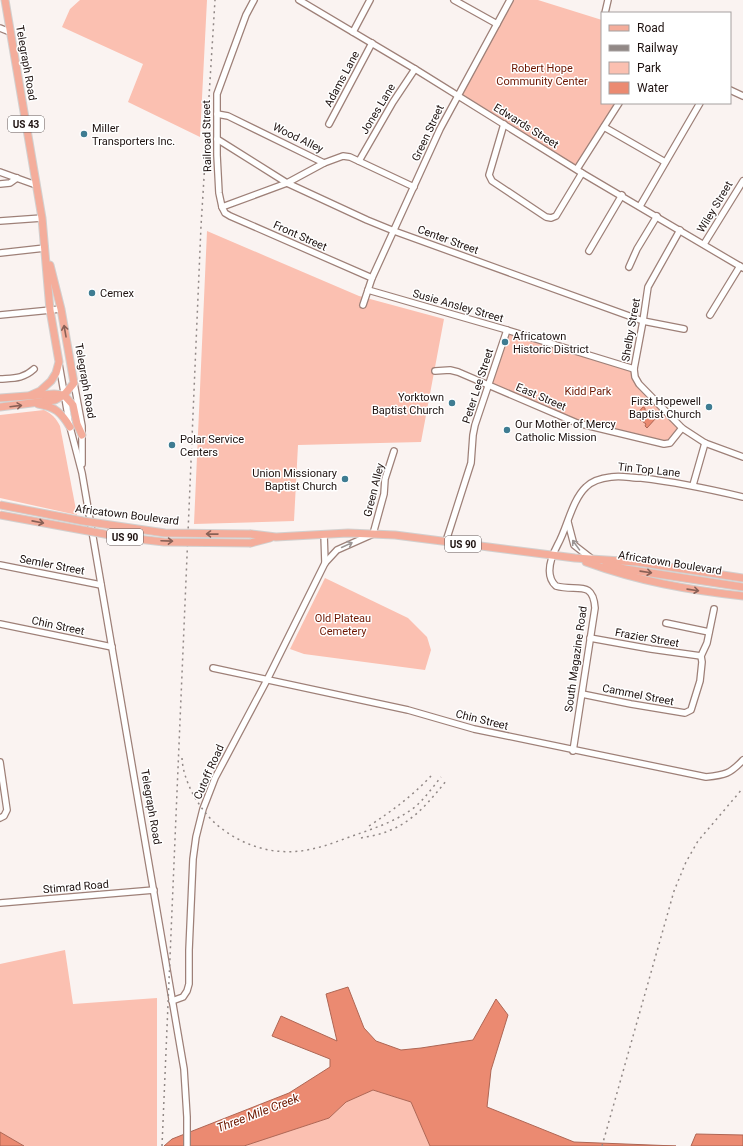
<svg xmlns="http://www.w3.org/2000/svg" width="743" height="1146" viewBox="0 0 743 1146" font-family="Roboto,sans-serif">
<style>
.green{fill:#fbc0b1}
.water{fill:#eb8a71;stroke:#ae6654}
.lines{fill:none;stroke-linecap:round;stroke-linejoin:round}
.minor-casing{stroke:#9e8078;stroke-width:8}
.major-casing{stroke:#d2d0cf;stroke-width:9}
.minor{stroke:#fff;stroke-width:5.5}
.major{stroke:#f4ad9b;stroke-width:7}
.rail{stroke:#918886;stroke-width:1.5;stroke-dasharray:2 4;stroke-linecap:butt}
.major-bridge-casing{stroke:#d2d0cf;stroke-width:9;stroke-linecap:butt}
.major-bridge{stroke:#f4ad9b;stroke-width:7}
.oneway{stroke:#896056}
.oneway2{stroke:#9a9493}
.poi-dot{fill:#3e7c92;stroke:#fff;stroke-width:1.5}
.labels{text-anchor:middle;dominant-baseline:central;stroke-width:3;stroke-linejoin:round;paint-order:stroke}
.shield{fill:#fff;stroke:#625958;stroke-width:1}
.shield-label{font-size:10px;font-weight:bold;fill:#1e1210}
.street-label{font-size:11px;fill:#1e1210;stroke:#fff}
.park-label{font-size:11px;fill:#6d1600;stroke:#fff}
.poi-label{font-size:11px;fill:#1e1210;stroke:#fff;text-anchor:start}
.water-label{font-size:12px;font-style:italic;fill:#6e1800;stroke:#fff}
</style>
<rect width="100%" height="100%" fill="#faf3f1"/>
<g class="green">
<path d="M80 0H207L200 137 128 102 143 64 62 27 70 9Z"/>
<path d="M514 0H538L602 20V103H615L577 166 462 94Z"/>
<path d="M207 231 359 296 444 319 421 442 298 445 294 521 194 524Z"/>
<path d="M507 330 634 369 635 377 682 428 670 443 577 423 490 385Z"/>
<path d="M44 410C52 414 56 418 60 426L77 515 0 498V415Z"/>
<path d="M325 578 408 618 427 637 431 650 425 670 304 654 290 649Z"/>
<path d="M65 950 73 1004 157 998V1146H24L0 1132V964Z"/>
<path d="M373 1090 411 1102 430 1146H244L329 1118 346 1102Z"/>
</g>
<g class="water">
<path d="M643 407 645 408V410L653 417 654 416 656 418 647 428 645 426 646 424 635 416Z"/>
<path d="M348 987 364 1028 376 1041 401 1050 421 1048 473 1040 496 999 508 1015 491 1070 487 1107 574 1142 676 1146H430L411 1102 373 1090 346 1102 329 1118 244 1146H164L172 1139 289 1093 330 1067V1059L272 1036 281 1016 337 1041 326 994Z"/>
<path d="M0 1132 24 1146H0Z"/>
<path d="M696 1134 743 1135V1146H691Z"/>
</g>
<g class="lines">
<defs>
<g id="minor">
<path d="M254 0 246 15 217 94V155L219 193 222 207 225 213 230 216 372 278"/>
<path d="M299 0 415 69 582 173 743 268"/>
<path d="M454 0 497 24"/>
<path d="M605 13 608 0"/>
<path d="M0 28 10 32"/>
<path d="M353 32 370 0"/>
<path d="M730 90 743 96"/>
<path d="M217 114 228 116 324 163 343 156 350 157 414 187"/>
<path d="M329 124 372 43"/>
<path d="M504 124 489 175 492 181 546 217 551 218 556 216 582 173"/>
<path d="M604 127 665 162"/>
<path d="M217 139 287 183 367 220 394 231 643 321 684 329"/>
<path d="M359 161 393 102 415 69"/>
<path d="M577 169 619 103"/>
<path d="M0 172 36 185"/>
<path d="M0 184 10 183 17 178"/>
<path d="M640 206 700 103"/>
<path d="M222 207 287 183 324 163"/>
<path d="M0 221 42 218"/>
<path d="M680 230 648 287 643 321 634 369 635 377 639 384 682 428 705 443 743 457"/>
<path d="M704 244 743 181"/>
<path d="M589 251 622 195"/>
<path d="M0 253 45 248"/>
<path d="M629 267 637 249 657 216"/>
<path d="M368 290 507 330 634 369"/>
<path d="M363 305 372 278 440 129 510 0"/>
<path d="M0 315 61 309"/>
<path d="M710 315 740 266"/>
<path d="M59 364 70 427 82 473 184 1069 187 1117V1146"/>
<path d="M435 371 450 370 458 372 577 423 664 444 670 443 682 428"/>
<path d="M0 379C14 378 23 379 34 369"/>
<path d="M74 383 82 426V464"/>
<path d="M693 485 705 443"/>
<path d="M568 522 574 545 592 559"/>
<path d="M324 534 325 563"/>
<path d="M446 541 471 463 473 435 475 425 507 330"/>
<path d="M0 565 101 585"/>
<path d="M666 623 709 632"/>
<path d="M0 624 112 647"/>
<path d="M590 638 651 649 701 656"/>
<path d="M213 668 408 710 474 729 706 777C725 775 730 774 743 760"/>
<path d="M582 694 631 704 685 713 691 710 700 681 702 662 701 656 707 643 714 609"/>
<path d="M573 751 595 608C593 579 576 592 556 586 544 575 551 557 558 544 567 528 572 500 586 487 592 481 602 478 611 477 621 475 631 478 641 478 676 482 709 489 743 497"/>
<path d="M0 762 7 810 4 816 0 818"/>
<path d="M0 903 154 890"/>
<path d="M172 1001 183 997 187 991 189 984V950L193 859 196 837 203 809 215 778 267 680 325 563 337 550 373 534 384 494 385 479 394 451"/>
</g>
<g id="major">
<path d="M5 0 42 218 50 310 59 362 56 373 51 381 40 391 31 395"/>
<path d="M0 398 54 394 64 395 73 405 77 424 82 435"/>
<path d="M38 404C55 407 61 412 70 427"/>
<path d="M0 407 55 400 64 395 74 383 61 309 50 265"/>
<path d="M251 534 276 537 348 533 395 535 575 558 637 562 743 578"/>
<path d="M251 543 270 538"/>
<path d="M586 562C638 581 688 590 743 596"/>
<path d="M606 563 625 569 743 587"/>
</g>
</defs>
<use href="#minor" class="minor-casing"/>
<use href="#major" class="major-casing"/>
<use href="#minor" class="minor"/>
<use href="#major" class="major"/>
<g class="rail">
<path d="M182 758C183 781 199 809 216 824 243 847 277 857 312 849 327 846 343 839 358 834 378 827 398 820 415 807 425 798 433 787 441 777"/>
<path d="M369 826C393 810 410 798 431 776"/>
<path d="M361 838C370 836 380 835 388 831 413 822 430 801 446 781"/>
<path d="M162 1146 201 226 215 0"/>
<path d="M602 1146 674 891 686 862 698 841 743 788"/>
</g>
<defs>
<g id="major-bridge">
<path d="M0 505 83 521 165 533 251 534"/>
<path d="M0 515 121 537 164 542 251 543"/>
</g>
</defs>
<use href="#major-bridge" class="major-bridge-casing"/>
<use href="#major-bridge" class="major-bridge"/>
</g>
<defs><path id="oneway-shaft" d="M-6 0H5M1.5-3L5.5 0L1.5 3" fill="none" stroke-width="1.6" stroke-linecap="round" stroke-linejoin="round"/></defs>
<g class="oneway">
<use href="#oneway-shaft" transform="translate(65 331) rotate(-100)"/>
<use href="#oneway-shaft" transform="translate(16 406) rotate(-7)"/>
<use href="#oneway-shaft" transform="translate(38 522) rotate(11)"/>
<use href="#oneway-shaft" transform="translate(212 534) rotate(-179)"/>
<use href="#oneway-shaft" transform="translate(167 541) rotate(2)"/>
<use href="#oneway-shaft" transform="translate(646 572) rotate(8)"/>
<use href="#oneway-shaft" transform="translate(693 590) rotate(8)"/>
</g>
<g class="oneway2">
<use href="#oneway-shaft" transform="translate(347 545) rotate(-25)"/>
<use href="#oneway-shaft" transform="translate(576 545) rotate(-126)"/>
</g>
<g class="poi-dot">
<circle cx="84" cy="134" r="4"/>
<circle cx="92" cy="293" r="4"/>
<circle cx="505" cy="342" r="4"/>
<circle cx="452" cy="403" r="4"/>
<circle cx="709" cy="407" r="4"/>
<circle cx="507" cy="430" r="4"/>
<circle cx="172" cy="445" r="4"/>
<circle cx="345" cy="479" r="4"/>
</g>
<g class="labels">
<g class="shield">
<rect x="8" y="116" width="36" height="16" rx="3"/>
<rect x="107" y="529" width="36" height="16" rx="3"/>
<rect x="445" y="536" width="36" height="16" rx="3"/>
</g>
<g class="shield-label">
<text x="26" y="124">US 43</text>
<text x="125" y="537">US 90</text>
<text x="463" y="544">US 90</text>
</g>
<g class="street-label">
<text transform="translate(26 63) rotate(80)">Telegraph Road</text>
<text transform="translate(342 79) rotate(-62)">Adams Lane</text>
<text transform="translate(378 109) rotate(-59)">Jones Lane</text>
<text transform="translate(526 126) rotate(32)">Edwards Street</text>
<text transform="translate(428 133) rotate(-65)">Green Street</text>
<text transform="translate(207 136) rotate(-91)">Railroad Street</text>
<text transform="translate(298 138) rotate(26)">Wood Alley</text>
<text transform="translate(715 207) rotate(-59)">Wiley Street</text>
<text transform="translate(300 236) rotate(24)">Front Street</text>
<text transform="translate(448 240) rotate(20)">Center Street</text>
<text transform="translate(458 306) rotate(16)">Susie Ansley Street</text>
<text transform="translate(631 330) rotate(-80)">Shelby Street</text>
<text transform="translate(85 381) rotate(80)">Telegraph Road</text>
<text transform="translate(478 386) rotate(-72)">Peter Lee Street</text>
<text transform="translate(541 397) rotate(23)">East Street</text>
<text transform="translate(649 470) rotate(6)">Tin Top Lane</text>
<text transform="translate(374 490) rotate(-76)">Green Alley</text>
<text transform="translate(127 515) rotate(7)">Africatown Boulevard</text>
<text transform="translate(670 563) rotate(9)">Africatown Boulevard</text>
<text transform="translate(52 565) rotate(11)">Semler Street</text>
<text transform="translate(58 626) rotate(12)">Chin Street</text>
<text transform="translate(647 638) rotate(10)">Frazier Street</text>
<text transform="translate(576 659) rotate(-82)">South Magazine Road</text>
<text transform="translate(638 695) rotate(11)">Cammel Street</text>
<text transform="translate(482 720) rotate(14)">Chin Street</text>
<text transform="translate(209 772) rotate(-66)">Cutoff Road</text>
<text transform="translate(151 807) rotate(80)">Telegraph Road</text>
<text transform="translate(76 887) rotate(-5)">Stimrad Road</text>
</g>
<g class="park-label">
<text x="542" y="68">Robert Hope<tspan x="542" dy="13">Community Center</tspan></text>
<text x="588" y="391">Kidd Park</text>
<text x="343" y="618">Old Plateau<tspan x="343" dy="13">Cemetery</tspan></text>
</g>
<g class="poi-label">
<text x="92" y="128">Miller<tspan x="92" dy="13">Transporters Inc.</tspan></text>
<text x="100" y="293">Cemex</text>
<text x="513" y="336">Africatown<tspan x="513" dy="13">Historic District</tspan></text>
<text x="444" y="397" text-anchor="end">Yorktown<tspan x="444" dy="13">Baptist Church</tspan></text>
<text x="701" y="401" text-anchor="end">First Hopewell<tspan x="701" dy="13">Baptist Church</tspan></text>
<text x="515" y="424">Our Mother of Mercy<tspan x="515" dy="13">Catholic Mission</tspan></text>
<text x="180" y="439">Polar Service<tspan x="180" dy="13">Centers</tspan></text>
<text x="337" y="473" text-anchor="end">Union Missionary<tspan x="337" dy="13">Baptist Church</tspan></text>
</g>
<g class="water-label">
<text transform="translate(258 1113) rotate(-21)">Three Mile Creek</text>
</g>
</g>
<rect x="601" y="12" width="130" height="92" fill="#ffffff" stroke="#a5a09f"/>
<rect x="609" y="25" width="20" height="6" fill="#f4ad9b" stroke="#a5a09f"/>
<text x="637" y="32" font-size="12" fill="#1e1210">Road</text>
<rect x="609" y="45" width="20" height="6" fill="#918886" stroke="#a5a09f"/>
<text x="637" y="52" font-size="12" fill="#1e1210">Railway</text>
<rect x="609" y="62" width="20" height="12" fill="#fbc0b1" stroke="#a5a09f"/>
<text x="637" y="72" font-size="12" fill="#1e1210">Park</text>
<rect x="609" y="82" width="20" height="12" fill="#eb8a71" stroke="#a5a09f"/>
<text x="637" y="92" font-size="12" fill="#1e1210">Water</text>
</svg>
